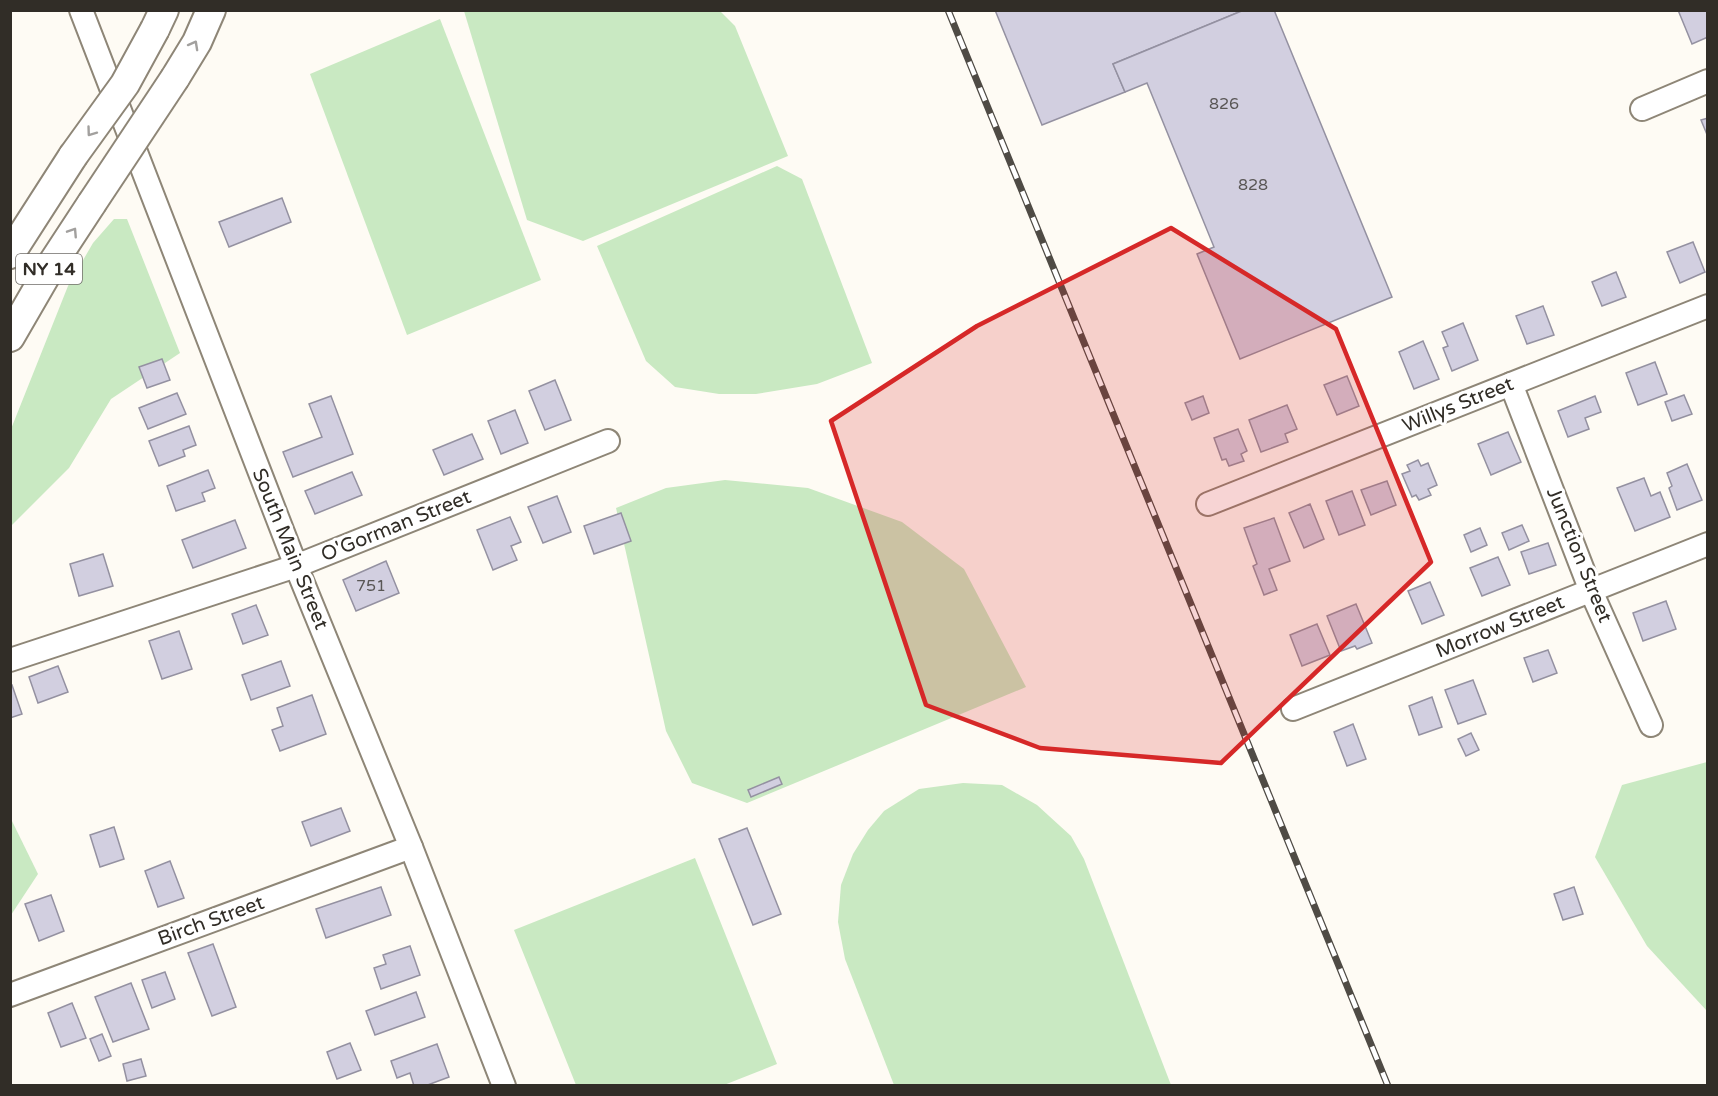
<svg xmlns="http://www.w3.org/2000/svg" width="1718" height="1096" viewBox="0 0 1718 1096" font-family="'Varela Round',sans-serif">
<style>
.green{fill:#c9e9c2}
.building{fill:#d2cfe0;stroke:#9491a1;stroke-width:1.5}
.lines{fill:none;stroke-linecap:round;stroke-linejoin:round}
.minor-casing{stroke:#8e8677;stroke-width:26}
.major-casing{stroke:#8e8677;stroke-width:32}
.minor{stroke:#fff;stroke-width:22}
.major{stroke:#fff;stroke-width:28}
.rail-casing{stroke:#4f4b45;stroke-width:7}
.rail{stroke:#fff;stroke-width:4.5;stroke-dasharray:14;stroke-linecap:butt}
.major-bridge-casing{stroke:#8e8677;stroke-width:32;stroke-linecap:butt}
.major-bridge{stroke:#fff;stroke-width:28}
.oneway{stroke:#a2a09e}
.marked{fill:#d62828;fill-opacity:0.2;stroke:#d62828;stroke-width:4.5;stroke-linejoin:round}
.labels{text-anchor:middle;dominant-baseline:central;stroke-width:6;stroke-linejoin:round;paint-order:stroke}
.number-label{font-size:16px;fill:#595655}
.shield{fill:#fff;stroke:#6f6c68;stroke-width:1.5}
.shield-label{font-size:18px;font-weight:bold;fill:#312d27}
.street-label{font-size:20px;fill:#312d27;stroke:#fff}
</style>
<rect width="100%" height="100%" fill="#fefbf4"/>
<g class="green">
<path d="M464 11H720L735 26 788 156 583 241 527 220Z"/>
<path d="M440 19 541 280 407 335 310 74Z"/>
<path d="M777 166 802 179 872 363 817 384 756 394H719L675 387 646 361 597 246Z"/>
<path d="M114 219H127L180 353 111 399 69 468 11 526V429L68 286 93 243Z"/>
<path d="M725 480 808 488 902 522 964 569 1026 687 747 803 692 783 666 731 616 508 666 488Z"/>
<path d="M1707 762H1708L1707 1011 1647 946 1595 857 1622 785Z"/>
<path d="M963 783 1002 785 1037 805 1071 836 1084 859 1171 1085H894L845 959 838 922 841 885 853 854 868 830 884 811 919 789Z"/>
<path d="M11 819 38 874 11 915H10Z"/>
<path d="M695 858 777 1064 724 1085H576L514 930Z"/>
</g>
<g class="building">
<path d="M995 10H1244L1113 64 1125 92 1042 125Z"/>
<path d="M1244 10H1274L1392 297 1240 359 1197 254 1214 247 1147 83 1125 92 1113 64Z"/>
<path d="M1678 10H1708V37L1692 44Z"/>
<path d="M1708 118V137L1701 120Z"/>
<path d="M282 198 291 222 229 247 219 222Z"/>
<path d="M1693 242 1705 272 1680 283 1667 252Z"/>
<path d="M1616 272 1626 297 1602 306 1592 282Z"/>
<path d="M1543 306 1554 335 1527 344 1516 316Z"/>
<path d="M1463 323 1478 360 1452 371 1443 348 1448 346 1442 332Z"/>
<path d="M1423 341 1439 379 1414 389 1399 352Z"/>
<path d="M162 359 170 380 147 388 139 367Z"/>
<path d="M1655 362 1667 394 1638 405 1626 373Z"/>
<path d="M1347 376 1359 406 1337 415 1324 385Z"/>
<path d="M555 380 571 420 545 430 529 391Z"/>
<path d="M177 393 186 414 148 429 139 408Z"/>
<path d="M1684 395 1692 414 1672 421 1665 402Z"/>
<path d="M331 396 353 454 293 477 283 452 322 437 309 404Z"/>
<path d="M1203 396 1209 413 1192 420 1185 403Z"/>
<path d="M1595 396 1601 412 1585 418 1589 429 1568 437 1558 411Z"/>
<path d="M1287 405 1297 429 1285 434 1288 442 1261 452 1249 420Z"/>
<path d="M515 410 528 443 501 454 488 421Z"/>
<path d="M189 426 196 445 183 450 185 456 159 466 149 441Z"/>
<path d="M1238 429 1247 451 1241 454 1244 461 1229 466 1226 459 1222 460 1214 438Z"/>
<path d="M1508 432 1521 462 1491 475 1478 444Z"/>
<path d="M472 434 483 459 444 475 433 450Z"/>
<path d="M1418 460 1421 466 1428 463 1437 485 1428 489 1431 495 1419 500 1416 495 1412 497 1402 474 1410 471 1407 465Z"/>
<path d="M1687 464 1702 500 1677 510 1669 488 1672 486 1667 473Z"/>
<path d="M208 470 215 488 202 493 205 501 176 511 167 486Z"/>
<path d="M352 472 362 495 315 514 305 491Z"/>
<path d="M1644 478 1651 496 1660 492 1670 517 1635 531 1617 488Z"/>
<path d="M1387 481 1396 505 1371 515 1361 490Z"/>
<path d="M1352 491 1365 525 1339 535 1326 501Z"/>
<path d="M557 496 571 532 543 543 528 507Z"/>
<path d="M1310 504 1324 539 1304 548 1289 513Z"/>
<path d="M621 513 631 541 594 554 584 526Z"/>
<path d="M510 517 521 542 511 546 517 560 493 570 477 530Z"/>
<path d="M1274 518 1290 561 1269 569 1277 590 1264 595 1253 566 1257 564 1244 528Z"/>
<path d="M235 520 246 548 193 568 182 540Z"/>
<path d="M1522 525 1529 541 1509 550 1502 533Z"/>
<path d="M1480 528 1487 545 1471 552 1464 535Z"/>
<path d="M1548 543 1556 565 1529 574 1521 552Z"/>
<path d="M103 554 113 586 79 596 70 564Z"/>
<path d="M1498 557 1510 585 1482 596 1470 568Z"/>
<path d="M386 561 399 593 356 611 343 580Z"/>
<path d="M1430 582 1444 615 1422 624 1408 591Z"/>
<path d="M1666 601 1676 629 1643 641 1633 613Z"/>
<path d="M1356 604 1372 643 1357 649 1355 646 1341 651 1327 616Z"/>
<path d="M256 605 268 635 243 644 232 614Z"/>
<path d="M1317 624 1330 655 1302 666 1290 635Z"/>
<path d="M179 631 192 669 162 679 149 641Z"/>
<path d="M1548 650 1557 673 1533 682 1524 658Z"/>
<path d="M281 661 290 686 251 700 242 675Z"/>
<path d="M58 666 68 692 38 703 29 677Z"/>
<path d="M1473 680 1486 714 1458 724 1445 690Z"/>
<path d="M12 685 22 714 10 718V686Z"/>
<path d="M312 695 326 734 280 751 272 730 283 726 277 708Z"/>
<path d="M1432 697 1442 727 1419 735 1409 706Z"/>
<path d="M1353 724 1366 759 1347 766 1334 732Z"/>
<path d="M1471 733 1479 750 1466 756 1458 739Z"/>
<path d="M779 777 782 784 751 797 748 790Z"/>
<path d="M341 808 350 831 311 846 302 822Z"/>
<path d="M114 827 124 859 100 867 90 835Z"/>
<path d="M747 828 781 914 753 925 719 839Z"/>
<path d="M170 861 184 898 158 907 145 871Z"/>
<path d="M381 887 391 915 326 938 316 909Z"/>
<path d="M1574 887 1583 914 1563 920 1554 894Z"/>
<path d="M51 895 64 931 39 941 25 904Z"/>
<path d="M213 944 236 1007 212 1016 188 953Z"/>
<path d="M410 946 420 975 381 989 374 968 386 964 383 955Z"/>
<path d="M165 972 175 999 152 1008 142 980Z"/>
<path d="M131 983 149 1029 113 1042 95 997Z"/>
<path d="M416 992 425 1017 375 1035 366 1011Z"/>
<path d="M72 1003 86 1038 61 1047 48 1013Z"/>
<path d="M102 1034 111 1056 99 1061 90 1039Z"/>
<path d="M350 1043 361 1070 337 1079 327 1052Z"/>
<path d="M437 1044 449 1077 425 1086H414L410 1073 397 1078 391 1061Z"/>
<path d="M141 1059 146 1076 127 1081 123 1064Z"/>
</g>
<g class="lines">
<defs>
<g id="minor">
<path d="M81 10 296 566 411 847 504 1086"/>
<path d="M1642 109 1708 81"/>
<path d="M1511 384 1591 591 1651 725"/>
<path d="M1208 504 1708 306"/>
<path d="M10 660 296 566 608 441"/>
<path d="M1293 709 1708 544"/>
<path d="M10 995 411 847"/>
</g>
<g id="major">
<path d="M155 29 164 10"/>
<path d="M175 78 197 42 211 10"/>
<path d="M10 254 73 156"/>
<path d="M10 337 54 261 92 203"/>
</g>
</defs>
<use href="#minor" class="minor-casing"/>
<use href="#major" class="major-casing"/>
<use href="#minor" class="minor"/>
<use href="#major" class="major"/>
<defs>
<path id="rail" d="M948 10 1388 1086"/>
</defs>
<use href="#rail" class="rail-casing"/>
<use href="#rail" class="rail"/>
<defs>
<g id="major-bridge">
<path d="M73 156 125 84 155 29"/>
<path d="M92 203 175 78"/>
</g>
</defs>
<use href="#major-bridge" class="major-bridge-casing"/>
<use href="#major-bridge" class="major-bridge"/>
</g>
<defs><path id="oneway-chevron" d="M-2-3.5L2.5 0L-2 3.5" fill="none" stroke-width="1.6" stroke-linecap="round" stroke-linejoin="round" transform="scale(1.5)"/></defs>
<g class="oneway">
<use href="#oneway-chevron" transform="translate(194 45) rotate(-61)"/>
<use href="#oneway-chevron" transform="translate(91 132) rotate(126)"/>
<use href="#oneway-chevron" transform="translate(73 232) rotate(-57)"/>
</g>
<path class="marked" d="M1171 228 1336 329 1431 562 1221 763 1040 748 926 705 831 421 977 326Z"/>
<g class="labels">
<g class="number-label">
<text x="1224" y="104">826</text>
<text x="1253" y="185">828</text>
<text x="371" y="586">751</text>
</g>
<rect class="shield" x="16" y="254" width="66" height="30" rx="4.5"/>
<g class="shield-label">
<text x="49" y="269">NY 14</text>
</g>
<g class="street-label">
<text transform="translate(1458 405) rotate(-22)">Willys Street</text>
<text transform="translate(396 526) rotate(-22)">O'Gorman Street</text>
<text transform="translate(290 549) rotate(68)">South Main Street</text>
<text transform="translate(1579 555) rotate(68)">Junction Street</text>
<text transform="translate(1500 627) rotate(-22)">Morrow Street</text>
<text transform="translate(211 921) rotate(-20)">Birch Street</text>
</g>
</g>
<rect width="1718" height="1096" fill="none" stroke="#312d27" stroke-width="24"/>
</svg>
